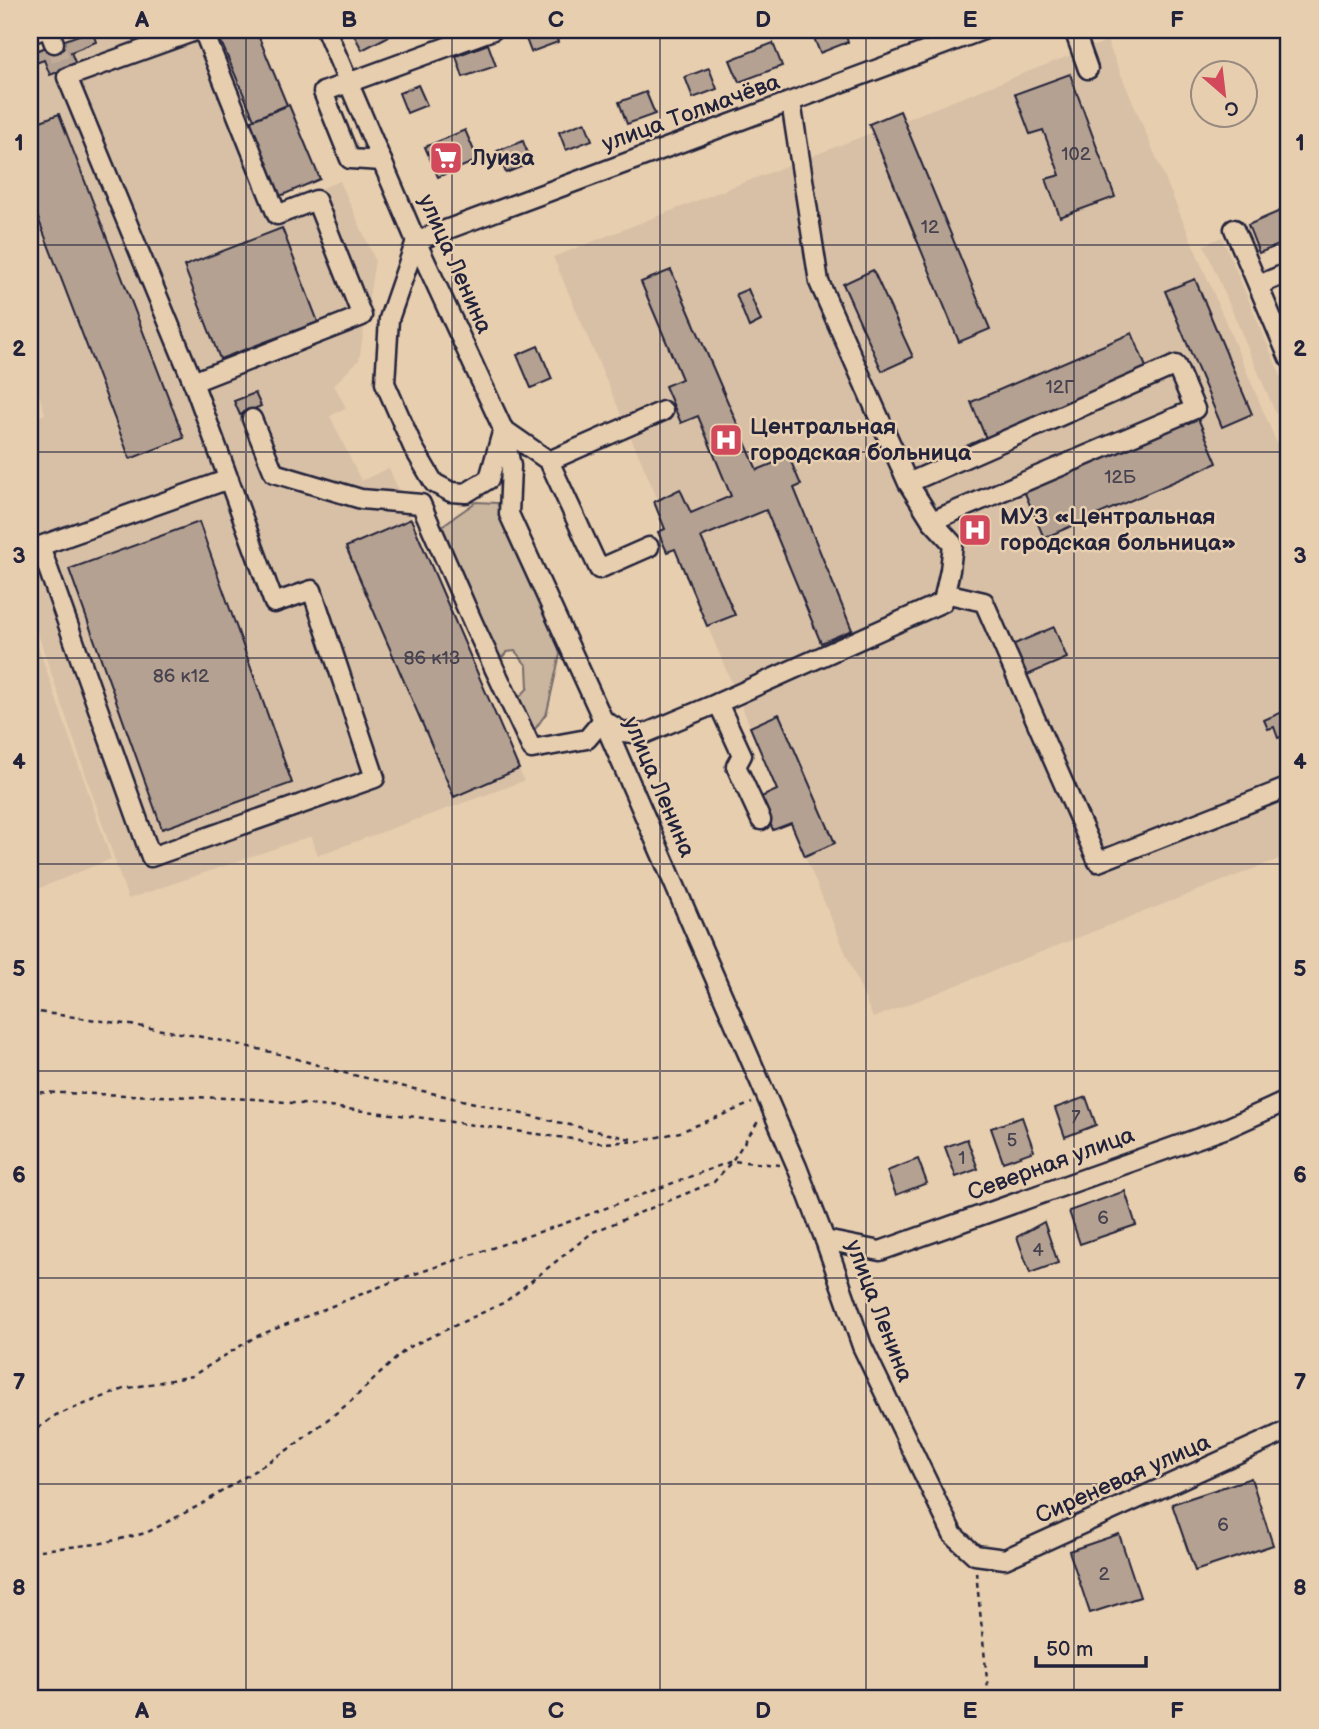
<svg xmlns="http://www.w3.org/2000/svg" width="1319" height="1729" viewBox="0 0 1319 1729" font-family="'Balsamiq Sans',sans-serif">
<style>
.built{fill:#d8c0a6}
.green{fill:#cab59e;stroke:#766c6c;stroke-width:2}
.building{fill:#b4a191;stroke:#22223b;stroke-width:2}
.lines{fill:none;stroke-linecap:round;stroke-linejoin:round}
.minor-tunnel{stroke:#c0ac98;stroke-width:18;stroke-dasharray:18 9;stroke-linecap:butt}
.minor-casing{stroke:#22223b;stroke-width:23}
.path{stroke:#22223b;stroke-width:2.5;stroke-dasharray:5 5;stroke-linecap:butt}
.minor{stroke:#e7ceaf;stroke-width:18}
.grid{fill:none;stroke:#22223b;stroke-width:2;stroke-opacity:0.55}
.labels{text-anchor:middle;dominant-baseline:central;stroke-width:5;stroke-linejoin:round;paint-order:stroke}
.number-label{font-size:19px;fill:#464250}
.street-label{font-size:23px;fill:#22223b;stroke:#e7ceaf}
.poi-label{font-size:23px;font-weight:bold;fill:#22223b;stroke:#e7ceaf;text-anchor:start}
.neatline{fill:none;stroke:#22223b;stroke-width:2.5}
.grid-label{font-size:23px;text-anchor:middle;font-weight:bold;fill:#22223b}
</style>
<rect width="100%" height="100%" fill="#e7ceaf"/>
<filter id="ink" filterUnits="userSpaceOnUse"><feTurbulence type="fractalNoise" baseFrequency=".0143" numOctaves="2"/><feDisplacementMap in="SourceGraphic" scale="14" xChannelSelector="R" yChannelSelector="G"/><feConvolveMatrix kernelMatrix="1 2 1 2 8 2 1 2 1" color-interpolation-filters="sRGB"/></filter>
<g filter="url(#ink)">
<g class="built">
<path d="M89 30H190L266 211 340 181 375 260 359 360 334 385 346 408 330 416 361 481 389 468 524 781 318 855 311 836 128 899 30 611V420L45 414 30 366V53Z"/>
<path d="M1107 41 1289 472V855L873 1018 791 823 773 830 759 798 777 789 675 550 667 552 658 532 665 528 654 502 658 500 553 257Z"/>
<path d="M1222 237 1289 395V408L1276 414 1204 245Z"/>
<path d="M30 622 111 859 30 892Z"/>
</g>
<path class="green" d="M476 502 497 503 556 630 560 654 547 712 531 735 515 702 528 688 527 666 515 651 507 652 497 663 436 534 443 525Z"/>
<g class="building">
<path d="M92 30 96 42 71 52 76 65 50 75 44 60 30 65V53Z"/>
<path d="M216 30H256L287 105 254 119Z"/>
<path d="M355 30H388L391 35 362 50 352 31Z"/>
<path d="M554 30 558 42 531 52 523 31Z"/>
<path d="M811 30H844L848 42 820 53Z"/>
<path d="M773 43 782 66 739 82 730 60Z"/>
<path d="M488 44 496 66 463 77 456 56Z"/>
<path d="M709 68 717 89 693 98 685 77Z"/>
<path d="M1070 74 1115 197 1060 217 1046 179 1060 175 1043 130 1030 134 1015 94Z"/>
<path d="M418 85 427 105 407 113 399 93Z"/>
<path d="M646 92 655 114 627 124 619 102Z"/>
<path d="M289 105 320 179 278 197 247 122Z"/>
<path d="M900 111 990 329 959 342 869 124Z"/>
<path d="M59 114 184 438 130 459 30 197V125Z"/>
<path d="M585 122 592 140 566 150 559 132Z"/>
<path d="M465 130 478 160 438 177 425 147Z"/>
<path d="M523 141 531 163 506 173 497 151Z"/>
<path d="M1289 207V241L1259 253 1248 225Z"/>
<path d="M282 228 318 322 220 359 184 266Z"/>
<path d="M671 270 757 470 789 457 801 485 794 488 852 630 821 643 766 510 701 537 735 615 707 626 675 549 667 552 658 532 665 529 654 502 680 489 691 513 731 496 698 416 681 423 665 386 682 379 641 282Z"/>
<path d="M873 270 913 357 882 371 843 284Z"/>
<path d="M1195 279 1252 414 1222 427 1165 291Z"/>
<path d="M748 289 761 321 749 327 736 294Z"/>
<path d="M1132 333 1148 372 987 441 971 402Z"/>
<path d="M538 346 552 379 531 388 517 355Z"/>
<path d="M255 393 261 406 240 415 234 401Z"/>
<path d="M1197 416 1217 463 1044 538 1024 491Z"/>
<path d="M411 519 519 769 454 797 346 547Z"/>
<path d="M199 522 292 783 162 829 69 569Z"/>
<path d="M1054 627 1067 658 1025 676 1012 645Z"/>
<path d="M1289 709V734L1278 738 1274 727 1268 729 1264 720Z"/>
<path d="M779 714 835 843 805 856 791 823 773 830 759 798 777 790 750 727Z"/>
<path d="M1086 1097 1096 1125 1065 1137 1055 1108Z"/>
<path d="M1022 1117 1034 1151 1003 1162 991 1128Z"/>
<path d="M967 1139 978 1169 956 1177 945 1147Z"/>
<path d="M918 1159 927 1183 896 1195 887 1171Z"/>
<path d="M1125 1191 1136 1225 1080 1244 1069 1211Z"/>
<path d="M1044 1222 1058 1263 1030 1273 1017 1237Z"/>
<path d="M1251 1478 1273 1545 1195 1571 1172 1504Z"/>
<path d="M1119 1534 1140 1597 1090 1613 1069 1551Z"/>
</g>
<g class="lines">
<path class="minor-tunnel" d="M54 43 64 69"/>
<defs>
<g id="minor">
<path d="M49 30 54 43"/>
<path d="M198 30 67 77 193 382 362 316 316 200 277 215 203 30"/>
<path d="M326 30 416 241 503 429 511 466 509 514 603 720 797 1167 825 1240 862 1346 953 1535 975 1555 1005 1559 1289 1430"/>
<path d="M1074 30 1088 69"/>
<path d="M30 34 41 30"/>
<path d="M791 102 819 282 908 483 932 521 1195 409 1176 365 908 483"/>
<path d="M382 161 350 159 323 92 493 30"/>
<path d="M1234 229 1289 358"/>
<path d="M416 241 983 30"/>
<path d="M416 241 389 319 385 383 413 447 434 483 451 492 466 493 489 479 503 429 549 461 663 411"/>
<path d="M1259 285 1289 272"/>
<path d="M193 382 274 603 312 590 375 778 151 857 40 546 229 479"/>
<path d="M252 419 274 473 361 499 421 504 474 625 532 749 587 739 603 720 623 732 644 734 718 703 742 755 736 766 761 820"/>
<path d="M549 461 599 569 649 547"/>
<path d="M945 593 984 602 1098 862 1289 787"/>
<path d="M718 703 943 602 950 570 953 544 932 521"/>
<path d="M825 1240 880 1251 1227 1128 1289 1100"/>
</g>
</defs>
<use href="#minor" class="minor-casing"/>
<g class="path">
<path d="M30 1011C133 1025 238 1038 336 1071L635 1140"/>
<path d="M30 1092 257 1099 409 1116 601 1143 641 1141 680 1132 752 1103"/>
<path d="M30 1434 56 1415 124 1389 192 1376 255 1337 394 1281 563 1224 732 1161 780 1165"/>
<path d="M30 1551 98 1544 146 1533 202 1504 292 1447 349 1403 407 1348 505 1302 593 1232 714 1182 732 1161 759 1120"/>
<path d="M976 1572 989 1699"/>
</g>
<use href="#minor" class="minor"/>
</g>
</g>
<path class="grid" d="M246 30V1699M452 30V1699M660 30V1699M866 30V1699M1074 30V1699M30 245H1289M30 452H1289M30 658H1289M30 864H1289M30 1071H1289M30 1278H1289M30 1484H1289"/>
<defs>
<symbol id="supermarket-square" viewBox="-11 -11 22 22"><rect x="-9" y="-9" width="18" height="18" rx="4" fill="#d1495b" stroke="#e7ceaf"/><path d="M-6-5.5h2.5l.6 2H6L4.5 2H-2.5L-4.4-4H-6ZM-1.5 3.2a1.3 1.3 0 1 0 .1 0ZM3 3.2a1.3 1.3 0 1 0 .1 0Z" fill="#fff"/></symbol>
<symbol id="hospital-square" viewBox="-11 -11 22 22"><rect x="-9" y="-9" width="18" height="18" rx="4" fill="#d1495b" stroke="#e7ceaf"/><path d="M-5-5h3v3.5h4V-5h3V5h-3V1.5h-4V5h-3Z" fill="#fff"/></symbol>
</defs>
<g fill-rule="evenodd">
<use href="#supermarket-square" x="427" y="139" width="38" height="38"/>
<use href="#hospital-square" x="707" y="421" width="38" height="38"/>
<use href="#hospital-square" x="956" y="511" width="38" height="38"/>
</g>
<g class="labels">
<g class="number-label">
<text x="1076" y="154">102</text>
<text x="930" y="227">12</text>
<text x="1060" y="387">12Г</text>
<text x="1120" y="477">12Б</text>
<text x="432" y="658">86 к13</text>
<text x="181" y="676">86 к12</text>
<text x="1076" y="1117">7</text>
<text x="1012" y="1140">5</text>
<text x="962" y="1158">1</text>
<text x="1103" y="1218">6</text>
<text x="1038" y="1250">4</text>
<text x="1223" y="1525">6</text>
<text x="1104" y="1574">2</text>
</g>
<g class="street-label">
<text transform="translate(691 113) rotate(-20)">улица Толмачёва</text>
<text transform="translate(455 264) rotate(66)">улица Ленина</text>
<text transform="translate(659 787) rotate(67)">улица Ленина</text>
<text transform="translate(1051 1164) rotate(-20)">Северная улица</text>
<text transform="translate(879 1311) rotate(69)">улица Ленина</text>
<text transform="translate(1123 1479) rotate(-24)">Сиреневая улица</text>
</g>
<g class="poi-label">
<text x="471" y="158">Луиза</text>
<text x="750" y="427">Центральная<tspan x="750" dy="26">городская больница</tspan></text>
<text x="1000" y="517">МУЗ «Центральная<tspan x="1000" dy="26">городская больница»</tspan></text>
</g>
</g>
<rect width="1319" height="1729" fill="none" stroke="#e7ceaf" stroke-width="77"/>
<g transform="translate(1224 94) rotate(152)"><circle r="33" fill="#e7ceaf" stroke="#988981" stroke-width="2"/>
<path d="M0-5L12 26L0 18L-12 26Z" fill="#d1495b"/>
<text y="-10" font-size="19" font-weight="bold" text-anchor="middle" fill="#22223b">С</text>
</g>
<path d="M1036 1656v10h110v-10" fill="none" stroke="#22223b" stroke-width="3.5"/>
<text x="1046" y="1656" font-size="21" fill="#22223b" stroke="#e7ceaf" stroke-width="5" paint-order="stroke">50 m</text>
<rect x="38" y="38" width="1242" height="1652" class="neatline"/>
<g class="grid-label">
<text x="142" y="27">A</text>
<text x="349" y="27">B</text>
<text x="556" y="27">C</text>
<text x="763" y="27">D</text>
<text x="970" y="27">E</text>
<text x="1177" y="27">F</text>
<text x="19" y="150">1</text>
<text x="1300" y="150">1</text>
<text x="19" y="356">2</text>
<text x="1300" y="356">2</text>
<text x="19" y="563">3</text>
<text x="1300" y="563">3</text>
<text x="19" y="769">4</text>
<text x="1300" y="769">4</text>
<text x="19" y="976">5</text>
<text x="1300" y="976">5</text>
<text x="19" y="1182">6</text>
<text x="1300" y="1182">6</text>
<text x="19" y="1389">7</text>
<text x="1300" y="1389">7</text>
<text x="19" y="1595">8</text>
<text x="1300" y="1595">8</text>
<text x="142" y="1718">A</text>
<text x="349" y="1718">B</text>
<text x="556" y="1718">C</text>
<text x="763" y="1718">D</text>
<text x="970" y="1718">E</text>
<text x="1177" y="1718">F</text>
</g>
</svg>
